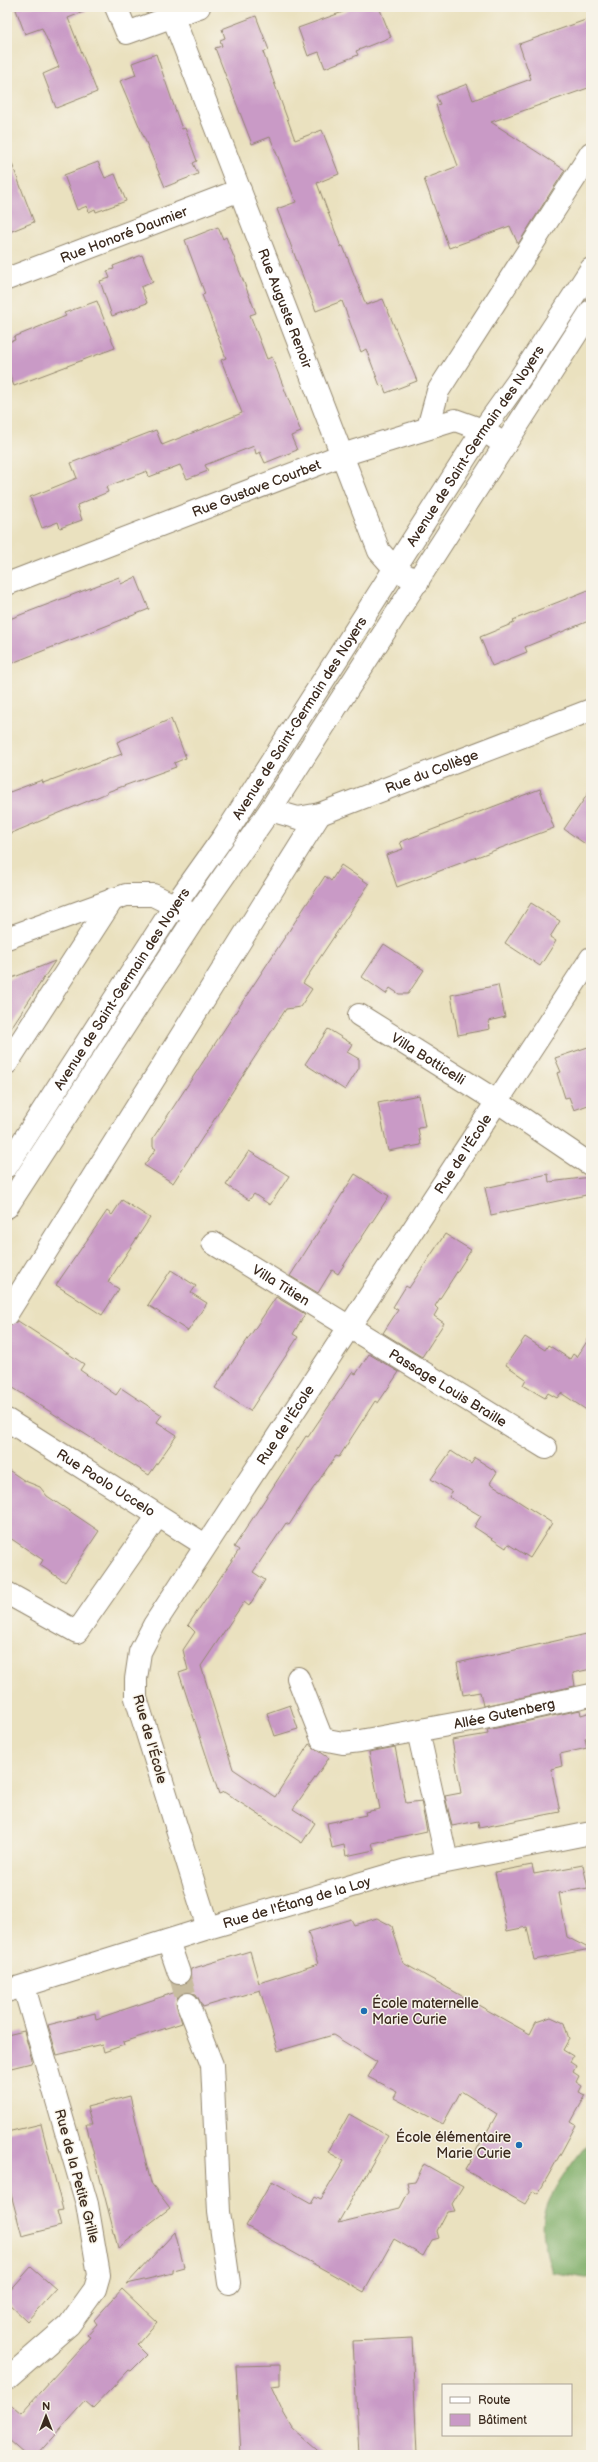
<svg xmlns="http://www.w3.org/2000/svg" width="598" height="2462" viewBox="0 0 598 2462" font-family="'Balsamiq Sans',sans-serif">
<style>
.forest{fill:#7ead67;stroke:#5c6c42}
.building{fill:#c99ac6}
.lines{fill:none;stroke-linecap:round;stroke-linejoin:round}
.minor-tunnel{stroke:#c7bc9f;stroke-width:22;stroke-dasharray:22 11;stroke-linecap:butt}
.minor-casing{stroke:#92866e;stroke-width:24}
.major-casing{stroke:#92866e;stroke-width:24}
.minor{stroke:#fff;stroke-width:22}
.major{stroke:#fff;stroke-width:22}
.poi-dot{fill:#1f6fb2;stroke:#f7f3e8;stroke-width:1.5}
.labels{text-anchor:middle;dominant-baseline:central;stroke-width:3;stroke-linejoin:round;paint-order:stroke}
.street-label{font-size:14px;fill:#3b2a1e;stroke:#f7f3e8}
.poi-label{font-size:14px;fill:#3b2a1e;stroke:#f7f3e8;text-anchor:start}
</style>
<rect width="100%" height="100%" fill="#f7f3e8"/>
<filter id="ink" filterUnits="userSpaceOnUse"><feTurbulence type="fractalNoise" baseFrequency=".025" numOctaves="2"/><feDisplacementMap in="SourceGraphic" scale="8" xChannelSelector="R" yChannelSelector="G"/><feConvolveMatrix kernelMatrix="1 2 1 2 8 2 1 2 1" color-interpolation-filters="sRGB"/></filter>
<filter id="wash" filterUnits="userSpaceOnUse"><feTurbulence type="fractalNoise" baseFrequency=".012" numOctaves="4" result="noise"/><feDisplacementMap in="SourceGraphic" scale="16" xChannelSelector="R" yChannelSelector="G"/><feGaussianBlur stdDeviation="0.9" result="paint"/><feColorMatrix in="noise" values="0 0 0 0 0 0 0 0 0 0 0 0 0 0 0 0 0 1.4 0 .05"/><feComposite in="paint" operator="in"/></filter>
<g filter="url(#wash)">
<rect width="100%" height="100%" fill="#eae1bf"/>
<path class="forest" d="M591 2139V2275L584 2278 552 2272C546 2257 540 2227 545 2212 552 2188 576 2158 591 2139Z"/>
<g id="blocks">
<g class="building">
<path d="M15 7H91V9L68 18 97 92 56 108 43 74 59 67 42 28 25 34Z"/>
<path d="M357 7H379L391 37 356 51 358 55 325 68 319 52 308 56 298 28Z"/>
<path d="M256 16 269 50 263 52 295 140 322 130 339 174 317 183 341 247 343 246 366 305 383 299 417 381 386 393 383 385 380 386 366 349 361 352 342 301 316 311 277 209 296 202 270 137 252 144 215 48 222 46 220 40 225 38 222 29Z"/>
<path d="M591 18V87L491 122 565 170 518 244 510 226 449 248 424 179 458 166 436 105 440 104 436 96 467 84 473 100 531 79 519 44Z"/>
<path d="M156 54 182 129 185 128 197 161 193 163 198 174 165 187 120 81 136 75 132 63Z"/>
<path d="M9 156 34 222 7 233V157Z"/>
<path d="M98 162 105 178 115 174 126 201 96 212 95 209 89 212 87 206 77 210 64 175Z"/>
<path d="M218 227 223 239 226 237 256 313 250 315 267 359 272 357 301 432 291 436 297 450 265 463 260 452 256 454 254 446 205 465 208 471 187 479 180 465 149 477 147 471 106 487 108 492 77 505 82 520 60 528 58 522 42 528 30 497 77 478 71 463 156 430 162 445 242 413 221 360 226 358 202 295 205 294 185 240Z"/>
<path d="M142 255 153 282 141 287 147 303 112 316 100 281 110 278 107 271 114 269 113 266Z"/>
<path d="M97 301 115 348 14 386 7 367V342L15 340 14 337 66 316 64 313Z"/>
<path d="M119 577 121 584 136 577 149 609 7 665V620Z"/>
<path d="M591 589V620L525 647 527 652 492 666 480 637 514 623 513 620Z"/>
<path d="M171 719 186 758 174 763 176 767 107 792V793L7 835V793L42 780 43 783 122 754 117 742Z"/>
<path d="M540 789 554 828 397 887 386 855 403 849 400 842Z"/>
<path d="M591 789V848L564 829Z"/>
<path d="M341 865 369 884 303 983 312 989 300 1007 286 1009 173 1183 144 1165 156 1149 153 1147V1138L325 876 331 881Z"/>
<path d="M531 903 560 921 550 937 556 941 540 966 505 943Z"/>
<path d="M384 944 424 970 408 994H399L390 988 386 994 362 977Z"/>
<path d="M55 961 7 1034V980Z"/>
<path d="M498 985 505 1017 489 1021 490 1029 458 1035 451 995Z"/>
<path d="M328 1029 352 1044 347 1052 359 1059V1068L345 1090 305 1064Z"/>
<path d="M591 1046V1104L574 1110 569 1097 565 1098 557 1073 561 1072 555 1058Z"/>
<path d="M419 1095 425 1127 418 1128 421 1145 388 1151 378 1103Z"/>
<path d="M249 1151 289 1176 270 1205 254 1194 249 1200 226 1185Z"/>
<path d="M355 1174 389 1196 338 1274 332 1270 318 1293 290 1276Z"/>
<path d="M548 1174 549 1182 591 1177V1194L491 1215 485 1188Z"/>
<path d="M122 1200 150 1218 108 1282 119 1289 102 1315 56 1285 107 1211 112 1215Z"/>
<path d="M445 1234 471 1250 435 1306 438 1309 434 1316 444 1323 422 1357 383 1333 398 1310 393 1307 406 1286 409 1288Z"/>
<path d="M171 1270 196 1286 191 1293 207 1303 188 1331 148 1305Z"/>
<path d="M276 1297 305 1314 293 1334 298 1337 250 1411 215 1388Z"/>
<path d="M18 1321 84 1364 80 1370 116 1395 121 1388 162 1415 157 1422 177 1435 149 1475 7 1384V1326Z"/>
<path d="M591 1335V1413L561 1393 557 1398 548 1393 545 1398 523 1385 526 1379 506 1365 525 1337 545 1350 548 1345 570 1359 573 1354 577 1357Z"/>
<path d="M369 1354 399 1372 378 1403 375 1401 339 1457 336 1456 312 1490 289 1525 286 1523 253 1572 265 1580 249 1606 244 1602 201 1666 233 1769 275 1797 309 1744 329 1758 293 1809 315 1823 302 1843 224 1792 219 1794 179 1673 188 1670 183 1650 195 1632 188 1625 239 1550 234 1547 306 1436 308 1437 352 1372 356 1374Z"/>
<path d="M451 1451 471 1464 475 1458 497 1472 490 1483 552 1523 530 1558 508 1544 506 1548 474 1527 481 1516 449 1497 452 1492 431 1479Z"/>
<path d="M7 1469 25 1481 40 1487 47 1496 99 1531 65 1582 40 1565 43 1560 7 1536Z"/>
<path d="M591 1633V1669L573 1673 575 1686 483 1706 480 1692 463 1695 457 1663Z"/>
<path d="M290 1705 298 1729 275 1736 267 1713Z"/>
<path d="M580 1710 581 1715 591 1712V1737L585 1738 587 1748 560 1754 562 1766 551 1769 560 1812 479 1828 478 1821 452 1826 445 1796 461 1793 452 1740 488 1734 487 1730Z"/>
<path d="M395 1747 406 1803 421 1801 427 1831 372 1843 374 1850 346 1856 344 1845 332 1848 327 1823 366 1815 365 1812 380 1809 369 1752Z"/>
<path d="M532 1865 534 1874 583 1865 588 1888 559 1893 567 1937 590 1949 534 1960 527 1927 507 1931 495 1872Z"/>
<path d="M377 1918 392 1926 403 1963 530 2034 536 2022 551 2017 564 2023 569 2039 563 2050 573 2056 570 2062 576 2066 573 2072 579 2076 576 2082 582 2086 579 2092 586 2095 571 2122 576 2125 562 2151 538 2194 533 2191 525 2204 465 2170 497 2114 461 2091 443 2124 394 2098 397 2092 368 2077 377 2062 333 2035 278 2051 260 1990 203 2007 196 1994 184 1992 178 1996 176 2003 182 2023 123 2042 124 2045 104 2052 102 2044 57 2055 48 2025 95 2013 96 2019 176 1992 173 1984 183 1985 188 1981 191 1969 250 1951 259 1983 318 1964 308 1932 351 1919 354 1925Z"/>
<path d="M24 2031 32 2060 31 2063 7 2069V2035Z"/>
<path d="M130 2096 151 2183 170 2208 118 2248 86 2124H92L87 2107Z"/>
<path d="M349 2114 388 2136 338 2223 400 2208 409 2191 407 2183 415 2182 424 2164 463 2186 452 2204 455 2211 447 2212 437 2231 439 2238 432 2240 423 2256 394 2239 364 2292 246 2226 272 2181 311 2203 315 2196 321 2199 344 2161 328 2152Z"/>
<path d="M41 2124 63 2210 57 2211 61 2226 22 2236 7 2179V2132Z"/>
<path d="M175 2232 184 2267 173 2270V2273L127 2284Z"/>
<path d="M31 2267 56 2289 27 2321 7 2302V2294Z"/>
<path d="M122 2289 157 2322 137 2345 147 2355 131 2371 129 2370 93 2408 85 2401 37 2455H25L7 2439V2401L21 2413 90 2337 87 2335 97 2324 94 2320Z"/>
<path d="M412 2338 417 2455H359L353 2341Z"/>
<path d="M280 2365V2385L271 2386 284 2414 293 2429 323 2455H241L236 2366Z"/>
</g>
</g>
</g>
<g filter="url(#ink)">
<use href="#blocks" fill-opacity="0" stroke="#92866e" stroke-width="1"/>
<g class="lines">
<path class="minor-tunnel" d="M179 1973 188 2004"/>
<defs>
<g id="minor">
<path d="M116 7 127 33 199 7"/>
<path id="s1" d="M169 7 379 551 395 569 418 582"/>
<path id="s2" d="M7 279 240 190"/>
<path d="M428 428 438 391 591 153"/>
<path id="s3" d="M7 584 342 455 455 420 483 430 505 445"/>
<path id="s4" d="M270 810 298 818 320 814 591 710"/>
<path d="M7 938 126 895H153L196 916"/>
<path id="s5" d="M359 1015 498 1102 591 1165"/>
<path d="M7 1063 113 899"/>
<path id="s6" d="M213 1243 546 1448"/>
<path d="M7 1314 320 814"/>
<path id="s7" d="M7 1420 205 1545"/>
<path d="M7 1593 77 1632 157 1517"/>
<path id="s8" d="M298 1678 322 1739 343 1743 360 1741 470 1721 591 1695"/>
<path d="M418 1731 447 1861"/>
<path id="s9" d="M208 1928 136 1698V1679L140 1652 154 1625 591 958"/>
<path d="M168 1941 179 1973"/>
<path id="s10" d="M7 1991 208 1928 406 1870 591 1833"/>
<path d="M188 2004 212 2065 219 2212 229 2283"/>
<path d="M7 2379 69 2325 95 2289 99 2275 87 2204 24 1987"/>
</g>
<g id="major">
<path id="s11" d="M7 1166 175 905 224 836 483 430 518 381 591 269"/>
<path d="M7 1207 196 916 270 810 591 311"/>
</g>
</defs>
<use href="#minor" class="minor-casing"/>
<use href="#major" class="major-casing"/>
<use href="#minor" class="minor"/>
<use href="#major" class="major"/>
</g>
</g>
<g class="poi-dot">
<circle cx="364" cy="2011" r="4"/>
<circle cx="519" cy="2145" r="4"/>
</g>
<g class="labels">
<g class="street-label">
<text stroke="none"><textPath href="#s2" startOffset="125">Rue Honoré Daumier</textPath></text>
<text stroke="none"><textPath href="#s1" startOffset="323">Rue Auguste Renoir</textPath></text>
<text stroke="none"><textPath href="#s11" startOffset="859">Avenue de Saint-Germain des Noyers</textPath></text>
<text stroke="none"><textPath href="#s3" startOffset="267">Rue Gustave Courbet</textPath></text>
<text stroke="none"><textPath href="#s11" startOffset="535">Avenue de Saint-Germain des Noyers</textPath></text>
<text stroke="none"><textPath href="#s4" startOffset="171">Rue du Collège</textPath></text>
<text stroke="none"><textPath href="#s11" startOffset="211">Avenue de Saint-Germain des Noyers</textPath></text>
<text stroke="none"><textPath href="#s5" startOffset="82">Villa Botticelli</textPath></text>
<text stroke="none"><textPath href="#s9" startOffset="881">Rue de l'École</textPath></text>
<text stroke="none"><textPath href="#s6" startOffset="80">Villa Titien</textPath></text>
<text stroke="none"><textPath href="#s6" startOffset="276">Passage Louis Braille</textPath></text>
<text stroke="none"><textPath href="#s9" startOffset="557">Rue de l'École</textPath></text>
<text stroke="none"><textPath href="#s7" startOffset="117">Rue Paolo Uccelo</textPath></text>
<text stroke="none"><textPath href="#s8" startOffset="251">Allée Gutenberg</textPath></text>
<text transform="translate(150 1739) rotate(74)">Rue de l'École</text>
<text stroke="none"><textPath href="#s10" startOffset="303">Rue de l'Étang de la Loy</textPath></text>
<text transform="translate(77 2176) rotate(75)">Rue de la Petite Grille</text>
</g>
<g class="poi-label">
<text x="372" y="2003">École maternelle<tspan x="372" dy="16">Marie Curie</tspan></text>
<text x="511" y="2137" text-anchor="end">École élémentaire<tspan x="511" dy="16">Marie Curie</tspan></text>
</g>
</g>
<rect width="598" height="2462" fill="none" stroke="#f7f3e8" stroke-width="24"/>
<rect x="442" y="2384" width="130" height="52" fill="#f7f3e8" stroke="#aca397"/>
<rect x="450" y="2397" width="20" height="6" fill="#ffffff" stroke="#aca397"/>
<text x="478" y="2404" font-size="12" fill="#3b2a1e">Route</text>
<rect x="450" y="2414" width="20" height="12" fill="#c99ac6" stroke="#aca397"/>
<text x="478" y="2424" font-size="12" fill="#3b2a1e">Bâtiment</text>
<g transform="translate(46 2416)" stroke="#f7f3e8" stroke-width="3" paint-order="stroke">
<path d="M0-3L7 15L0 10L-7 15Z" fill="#3b2a1e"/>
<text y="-6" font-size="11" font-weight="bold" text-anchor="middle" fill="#3b2a1e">N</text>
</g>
</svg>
